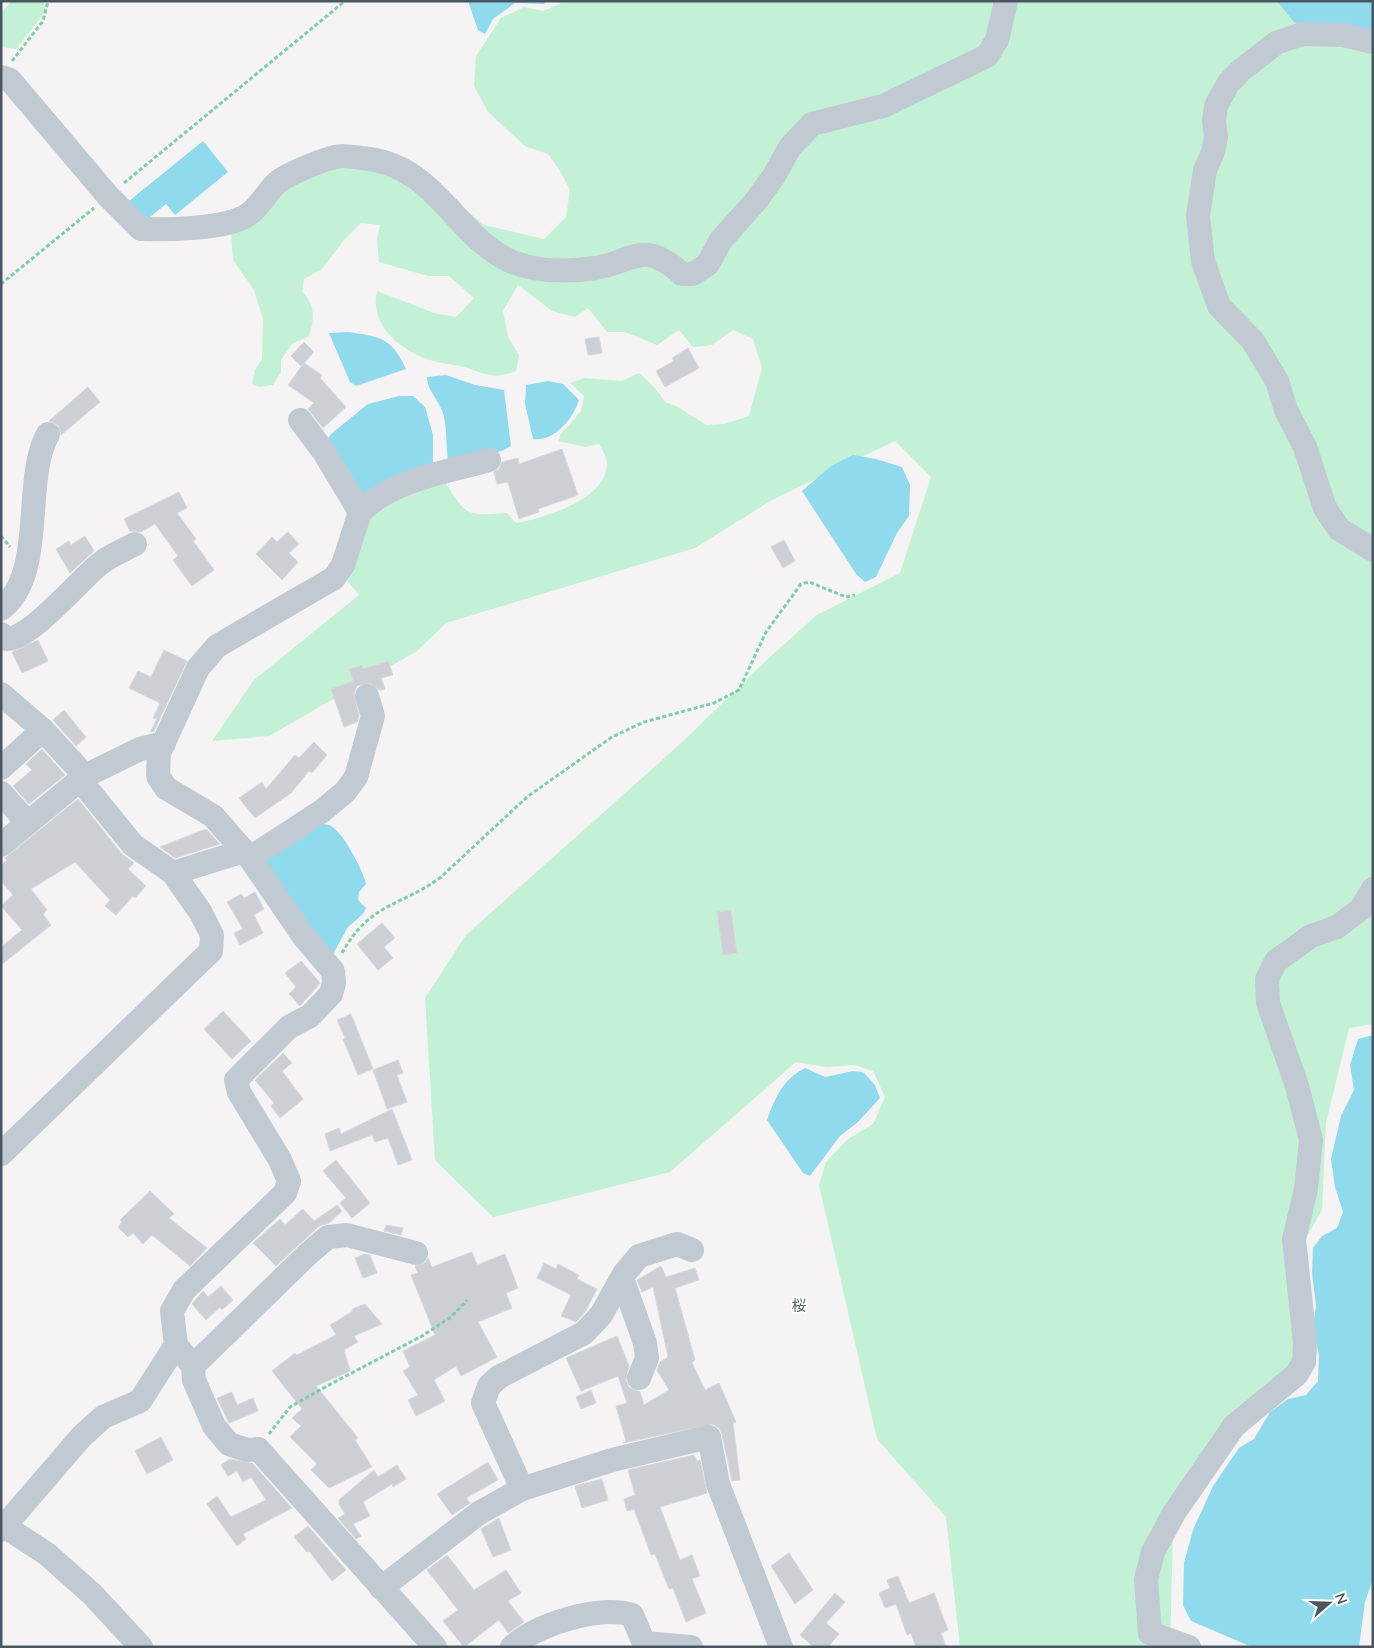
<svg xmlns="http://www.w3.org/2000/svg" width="1374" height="1648" viewBox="0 0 1374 1648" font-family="Mulish,'Noto Sans JP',sans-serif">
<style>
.green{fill:#c3f1d5}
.water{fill:#90daee}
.building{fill:#cdcfd5;stroke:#d7d9de}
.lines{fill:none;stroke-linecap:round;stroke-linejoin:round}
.path{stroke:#7ad0a6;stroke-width:3;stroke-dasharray:4 2.5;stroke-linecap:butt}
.minor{stroke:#c1cad2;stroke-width:24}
.labels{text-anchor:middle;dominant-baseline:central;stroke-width:4;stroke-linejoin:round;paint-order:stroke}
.neighbourhood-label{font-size:15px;fill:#5f6368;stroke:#fff}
</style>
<rect width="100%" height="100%" fill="#f5f3f3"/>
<g class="green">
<path d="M11 1H44L45 12 16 49 7 48 1 45V14Z"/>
<path d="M561 1H1373V1024L1349 1028 1326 1123 1322 1210 1306 1238 1301 1314 1291 1375 1231 1442 1173 1533 1170 1647H960L946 1517 877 1439 819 1185 826 1162 848 1139 873 1124 885 1097 873 1071 854 1065 827 1067 796 1062 670 1172 493 1217 435 1160 425 998 466 935 679 745 771 656 817 615 900 573 931 477 895 441 772 500 695 548 446 623 417 651 269 736 212 741 254 680 359 595 345 578 374 508 443 479C466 514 463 517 507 513L516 523C544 518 615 497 606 458 605 453 601 448 599 444L585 447 559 441 560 435 581 411 584 396 570 383 585 378 622 381 639 373 655 388 665 402 678 407 706 425 724 424 749 416 762 368 753 339 733 330 712 345 693 347 679 330 657 345 625 332H607L588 308 575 317 552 311 518 285 503 311 508 337 519 355 516 371C491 381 484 372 460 366 450 364 440 363 430 360 400 351 369 324 377 291L434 313 456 317 474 298 449 276H428L379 262 377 239 380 225 361 223 344 240 322 269 304 279 302 291C315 306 315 317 309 336L292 344 281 360V372L273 385 259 387 252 384 255 370 262 359 263 319 254 290 233 260 231 232 267 202 314 169 378 163 465 209 484 225 544 239 566 217 570 190 559 169 548 154 525 146 488 112 474 86 476 56 501 18 524 7 543 11 560 4Z"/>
</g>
<g class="water">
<path d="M468 1H546L544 4 515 3 493 19 485 34 478 30Z"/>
<path d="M1277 1H1372L1373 36 1305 28 1294 22Z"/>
<path d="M203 141 228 172 175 215 166 204 145 221 129 201Z"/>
<path d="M349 332C381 337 392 338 406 369L356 386 350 382 329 333Z"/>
<path d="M446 375 475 385 504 390 511 446 502 451 448 461C446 446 447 430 444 417 441 402 427 391 427 377Z"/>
<path d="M548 381 563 384 579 400C573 419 554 442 533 439L525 404 526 385Z"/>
<path d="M399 396H413L425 407 433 435V466L360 500 324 444 331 434 368 404Z"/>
<path d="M853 455 876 459 902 467 910 485 909 516 897 533 876 577 865 582 856 574 802 491 831 466Z"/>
<path d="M317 824C321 824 326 824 329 825 341 828 364 872 366 884L359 892 358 900 366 908 363 914 348 927 332 956 267 867V858Z"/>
<path d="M1373 1035V1579L1365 1602 1359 1647H1252L1191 1621 1183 1605 1184 1563 1193 1530 1213 1486 1239 1448 1254 1439 1270 1412 1288 1399 1306 1395 1318 1381 1319 1355 1313 1328 1316 1306 1312 1273 1313 1248 1322 1236 1337 1228 1343 1212 1335 1187 1331 1159 1341 1116 1354 1090 1350 1065 1358 1039Z"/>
<path d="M805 1068 825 1077 853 1071 863 1072 875 1085 880 1098 858 1122 840 1136 810 1176 803 1173 767 1120C775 1098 783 1079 805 1068Z"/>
</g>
<g class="building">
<path d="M599 337 602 353 588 355 585 339Z"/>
<path d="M304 342 314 352 304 363 322 375 320 378 346 407 323 428 308 409 314 403 288 385 304 363 301 366 291 356Z"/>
<path d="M688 348 699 368 665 387 656 371 674 361 672 358Z"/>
<path d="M88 387 100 402 61 435 58 425 49 421Z"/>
<path d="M562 449 578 495 538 509 539 512 519 519 508 482 497 484 494 472 499 469 502 462 518 458 519 464Z"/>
<path d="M179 492 187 508 177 513 196 539 193 541 214 570 192 586 173 560 178 556 155 524 141 532 130 531 124 519Z"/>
<path d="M288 532 299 544 289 553 298 562 282 580 256 554 272 537 277 542Z"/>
<path d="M85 536 94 551 70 573 56 549 69 541 71 545Z"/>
<path d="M784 540 795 561 783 568 771 547Z"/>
<path d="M38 640 48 661 22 673 12 652Z"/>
<path d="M164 650 187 661 154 731 150 732 157 719 153 718 160 703 129 688 138 671 151 677Z"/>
<path d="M388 661 393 675 381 678 385 689 379 690 370 683 357 686 354 693 359 716 357 722 344 727 331 689 353 681 349 669 362 665 363 669Z"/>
<path d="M64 710 86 737 76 746 53 720Z"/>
<path d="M314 742 327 755 312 773 309 771 291 793 255 818 239 798 262 782 266 789 295 755 299 758Z"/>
<path d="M42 749 65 775 29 804 13 786 32 770 26 764Z"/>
<path d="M78 799 122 854 134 863 128 869 146 886 135 898 133 896 116 915 105 906 110 900 75 862 31 889 47 910 43 914 51 925 1 965V947L22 930 1 906 13 895 1 881V865L7 860 5 858Z"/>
<path d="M206 829 220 844 175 858 160 847Z"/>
<path d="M255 892 264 909 254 915 263 933 240 945 234 933 243 929 227 902 241 894 244 898Z"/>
<path d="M731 910 737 953 723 955 717 912Z"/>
<path d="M382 923 395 938 384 947 393 958 378 970 357 944Z"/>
<path d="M301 961 320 983 300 1006 289 994 296 987 285 973Z"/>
<path d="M223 1011 251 1041 232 1059 204 1029Z"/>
<path d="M351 1014 373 1069 358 1075 343 1039 345 1038 337 1020Z"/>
<path d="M283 1053 292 1063 282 1071 303 1099 280 1118 271 1106 274 1103 255 1080Z"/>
<path d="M398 1060 403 1073 397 1075 407 1102 387 1109 373 1070Z"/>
<path d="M392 1109 412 1160 398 1165 388 1138 375 1142 372 1135 330 1151 325 1134 339 1128 341 1134Z"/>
<path d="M336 1160 370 1203 352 1218 340 1203 346 1198 323 1171Z"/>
<path d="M150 1191 174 1214 169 1218 207 1248 190 1266 152 1235 143 1244 133 1233 128 1237 118 1227 122 1222 120 1220Z"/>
<path d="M337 1205 342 1211 329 1223 319 1226 276 1266 253 1243 280 1219 285 1225 303 1209 314 1221Z"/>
<path d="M386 1225 403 1228 401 1235 384 1231Z"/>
<path d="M472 1252 477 1265 505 1254 518 1288 506 1293 512 1308 478 1322 497 1357 461 1376 456 1366 434 1380 445 1401 416 1416 408 1400 418 1395 403 1371 410 1367 403 1351 435 1335 411 1275 418 1273 415 1266 425 1263 428 1258 432 1267Z"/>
<path d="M365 1254 370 1255 377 1273 363 1278 355 1258Z"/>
<path d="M544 1263 556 1269 558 1264 579 1275 577 1279 597 1289 585 1312 576 1322 561 1316 571 1295 537 1278Z"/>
<path d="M661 1266 666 1277 695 1268 699 1280 675 1288 695 1360 692 1363 705 1390 719 1383 736 1422 733 1423 740 1480 732 1481 722 1434 719 1428 713 1424 623 1443 626 1441 616 1406 627 1403 618 1376 581 1391 566 1358 617 1336 629 1366 626 1380 629 1387 640 1392 644 1405 669 1390 657 1370 660 1362 668 1357 653 1287 642 1292 637 1280Z"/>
<path d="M221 1286 233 1300 222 1310 220 1307 206 1320 192 1304 203 1291 208 1297Z"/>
<path d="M365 1304 382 1324 354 1336 358 1342 344 1350 350 1371 316 1386 358 1438 355 1440 372 1467 329 1488 311 1470 317 1464 290 1437 301 1426 292 1418 302 1409 272 1371 295 1353 297 1355 336 1335 330 1325 353 1311 352 1309Z"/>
<path d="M591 1390 596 1403 581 1409 576 1397Z"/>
<path d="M232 1392 237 1405 253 1398 258 1411 229 1423 217 1398Z"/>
<path d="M161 1437 173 1460 147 1474 135 1451Z"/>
<path d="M694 1455 697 1461 700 1460 707 1493 660 1507 680 1560 692 1555 700 1576 692 1579 706 1613 686 1622 673 1588 669 1589 655 1554 651 1555 634 1509 627 1511 624 1499 635 1495 628 1470Z"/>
<path d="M230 1459 252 1463 292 1508 243 1534 246 1539 237 1546 207 1504 217 1496 231 1517 266 1500 251 1477 243 1482 237 1471 228 1476 221 1465Z"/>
<path d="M488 1462 498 1480 466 1498 470 1503 452 1515 437 1494Z"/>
<path d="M397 1465 406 1479 393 1487 392 1484 363 1502 370 1516 353 1524 361 1536 356 1539 338 1518 345 1514 339 1504V1500L374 1470 378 1477Z"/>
<path d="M602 1479 608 1500 582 1508 575 1486Z"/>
<path d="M499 1518 511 1550 493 1557 481 1529Z"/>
<path d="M308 1526 346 1570 332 1581 309 1551 307 1552 294 1537Z"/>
<path d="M789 1553 813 1590 795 1604 771 1566Z"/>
<path d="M447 1555 474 1590 506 1570 521 1593 508 1601 524 1622 508 1633 499 1620 464 1647 443 1621 458 1610 427 1570Z"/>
<path d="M898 1576 909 1603 934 1593 948 1630 941 1633 946 1647H916L911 1633 907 1635 896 1604 885 1608 879 1593 890 1588 887 1580Z"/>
<path d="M835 1593 845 1602 826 1623 839 1634 828 1647H814L800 1635Z"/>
</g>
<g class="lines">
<g class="path">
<path d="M12 61 43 21 48 1"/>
<path d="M124 183 345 1"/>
<path d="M1 284 94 208"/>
<path d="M1 536 10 547"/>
<path d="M342 953C370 902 401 907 441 877L527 797 612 737 644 722 714 703 739 690 766 632 801 584 809 582 846 597 855 595"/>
<path d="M269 1434 290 1407 327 1386 422 1336 451 1317 467 1300"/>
</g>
<g class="minor">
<path d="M1373 42 1343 35 1302 34 1276 43 1240 71 1228 84 1216 106 1214 121 1216 137 1213 152 1205 170 1198 216 1203 261 1219 306 1253 341 1277 381 1286 410 1305 447 1325 508 1339 529 1373 550"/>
<path d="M1 77 10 80 108 196 141 229C167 230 218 229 242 218 259 211 266 191 279 181 290 173 322 160 335 157 343 155 353 157 361 158 435 163 454 235 510 261 536 272 568 272 596 268 636 261 643 239 682 274H693L708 264 721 240 755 202 774 176 790 147 812 124 883 106 987 56 997 40 1006 1"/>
<path d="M300 420 324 452 360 512 343 565 334 578 217 646 198 668 159 753 158 776 166 788 213 816 250 858 304 937 333 971 334 983 331 994 310 1016 289 1027 236 1080 239 1092 280 1160 289 1181 285 1193 184 1290 172 1311 176 1345 193 1366 194 1380 214 1426 229 1444 247 1450 258 1449 435 1647"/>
<path d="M360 512C393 479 445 473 489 460"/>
<path d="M1 609C47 574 22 480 48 434"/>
<path d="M1 634 7 639C32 638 79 580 101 563 111 555 124 550 135 544"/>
<path d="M1 694 43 730 85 776"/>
<path d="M1 768 43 730"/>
<path d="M80 780 133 845 173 873 244 851"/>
<path d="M1 793 28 823"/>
<path d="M1 845 85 776 140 749 164 743"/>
<path d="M250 858 322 811 345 792 356 777 373 716 367 696"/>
<path d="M1 1154 211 951 212 935 201 913 173 873"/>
<path d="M622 1278 645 1343 647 1358 639 1378"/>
<path d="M193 1366 309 1253 328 1237 347 1235 416 1253"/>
<path d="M522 1489 483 1403 489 1386 499 1377 584 1333 601 1315 624 1274 639 1256 677 1244 692 1250"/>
<path d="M1 1524 47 1554 92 1594 141 1647"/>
<path d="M1 1530 82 1436 103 1417 140 1401 176 1345"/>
<path d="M381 1588 479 1513 522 1489 612 1460 709 1437 718 1484 781 1647"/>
<path d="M512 1647C538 1624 598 1605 632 1615L644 1643 691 1647"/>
<path d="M1189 1647 1150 1633 1146 1579 1153 1552 1174 1513 1234 1426 1296 1375 1304 1362 1305 1343 1294 1239 1306 1189 1311 1140 1297 1086 1268 1003 1267 979 1276 961 1311 936 1337 927 1361 909 1373 889"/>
</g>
</g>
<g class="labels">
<g class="neighbourhood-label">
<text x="799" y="1305">桜</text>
</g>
</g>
<rect width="1374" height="1648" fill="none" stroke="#4a5661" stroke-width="5"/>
<g transform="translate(1329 1603) rotate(70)" stroke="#ffffff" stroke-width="4" paint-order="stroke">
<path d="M0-4L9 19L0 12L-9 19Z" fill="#4a5661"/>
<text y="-8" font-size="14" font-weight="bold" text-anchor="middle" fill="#4a5661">N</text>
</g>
</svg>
